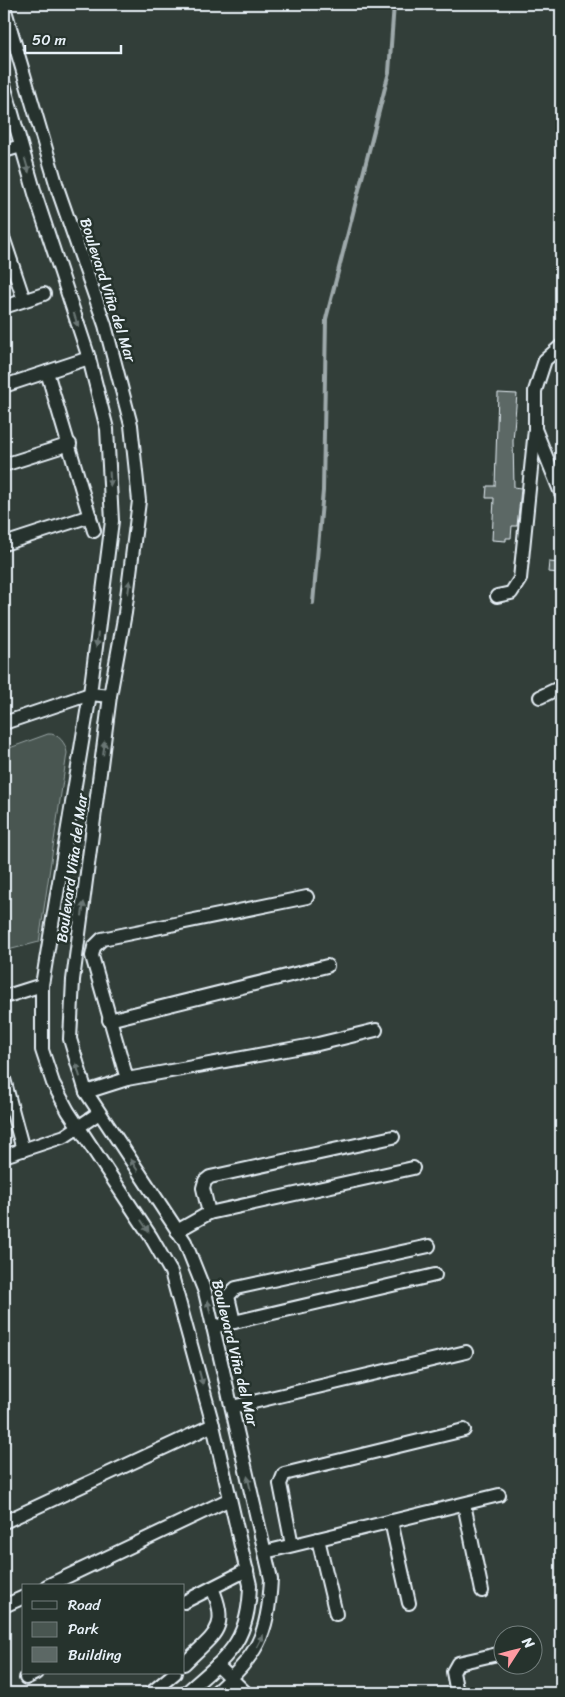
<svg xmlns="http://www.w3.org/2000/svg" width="565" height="1697" viewBox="0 0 565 1697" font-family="Sriracha,sans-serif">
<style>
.green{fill:#495651;stroke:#98a4a4}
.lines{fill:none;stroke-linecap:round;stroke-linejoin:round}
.stream{stroke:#9ea9ab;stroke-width:4}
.building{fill:#5c6865;stroke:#e8f1f8}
.minor-casing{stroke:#e8f1f8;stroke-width:16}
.minor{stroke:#26332d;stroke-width:12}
.oneway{fill:#6a7674}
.labels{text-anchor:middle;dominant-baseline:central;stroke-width:5;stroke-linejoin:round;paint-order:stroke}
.street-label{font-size:15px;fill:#e8f1f8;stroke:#26332d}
</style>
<rect width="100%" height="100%" fill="#323e39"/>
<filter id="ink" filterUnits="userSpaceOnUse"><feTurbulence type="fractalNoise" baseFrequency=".02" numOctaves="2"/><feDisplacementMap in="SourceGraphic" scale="10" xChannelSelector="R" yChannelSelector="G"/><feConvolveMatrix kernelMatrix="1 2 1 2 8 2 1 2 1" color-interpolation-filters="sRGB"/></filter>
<g filter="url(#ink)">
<path class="green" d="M48 734C58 733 66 743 67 753L39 942 8 950 4 936V750Z"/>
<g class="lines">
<path class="stream" d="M313 603 323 491 326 319 389 72 394 4"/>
</g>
<g class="building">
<path d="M498 393 517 394 513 441 514 487 521 488 520 499 517 526H512L511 538H506V541L492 540 494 498H486L487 486H495Z"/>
<path d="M549 562 561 563V573L548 572Z"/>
</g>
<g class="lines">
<defs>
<g id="minor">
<path d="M4 7 58 190 105 325 131 425 139 501 125 613 110 696 73 980 70 1039 86 1092 185 1242 205 1292 271 1579C268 1637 257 1655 215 1693"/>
<path d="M4 85 36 197 89 358 107 429 112 521 90 694 42 985V1050L53 1083 68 1111 151 1237 171 1272 213 1425 250 1585C249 1644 226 1657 186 1693"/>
<path d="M4 151 21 146"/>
<path d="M4 240 24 300"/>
<path d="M4 307 44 294"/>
<path d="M561 346 545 360 535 391V429L561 493"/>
<path d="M47 372 94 531"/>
<path d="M4 386 89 358"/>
<path d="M4 465 70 444"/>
<path d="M4 544 90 516"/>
<path d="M497 596 511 593 520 579 535 429"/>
<path d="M540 697 561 687"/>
<path d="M4 723 90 694 110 696"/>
<path d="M4 997 42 985"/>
<path d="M109 1020 327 966"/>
<path d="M4 1079 23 1150"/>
<path d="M127 1079 92 956 94 947 102 939 307 897"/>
<path d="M86 1092 127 1079 318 1044 376 1030"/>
<path d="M4 1156 65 1136 99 1113"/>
<path d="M209 1213 203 1188 205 1181 210 1177 393 1137"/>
<path d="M177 1231 209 1213 413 1168"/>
<path d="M234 1322 228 1296 236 1288 429 1246"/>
<path d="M213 1327 435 1275"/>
<path d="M232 1407 466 1352"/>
<path d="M464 1504 482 1591"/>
<path d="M391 1521 409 1603"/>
<path d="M4 1522 213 1425"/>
<path d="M318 1539 336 1614"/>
<path d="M292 1545 280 1484 284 1474 464 1430"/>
<path d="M265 1552 499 1495"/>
<path d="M47 1586 230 1499"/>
<path d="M184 1602 247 1570"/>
<path d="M4 1606 24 1597"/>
<path d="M184 1664C212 1635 231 1630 212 1588"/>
<path d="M217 1665 246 1693"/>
<path d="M26 1678 36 1673"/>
<path d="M151 1693 175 1673"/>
<path d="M457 1693 453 1672 458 1663 502 1653"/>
</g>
</defs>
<use href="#minor" class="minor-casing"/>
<use href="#minor" class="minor"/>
</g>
<defs><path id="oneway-solid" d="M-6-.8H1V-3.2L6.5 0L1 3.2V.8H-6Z" transform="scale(1.25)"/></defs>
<g class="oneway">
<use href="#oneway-solid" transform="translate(27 166) rotate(74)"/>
<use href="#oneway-solid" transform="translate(76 320) rotate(72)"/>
<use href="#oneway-solid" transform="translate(110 479) rotate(87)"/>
<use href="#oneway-solid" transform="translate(129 587) rotate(-82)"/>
<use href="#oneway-solid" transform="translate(97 640) rotate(97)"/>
<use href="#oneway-solid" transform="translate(104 748) rotate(-83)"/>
<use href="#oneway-solid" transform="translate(83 909) rotate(-82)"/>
<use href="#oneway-solid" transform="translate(78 1070) rotate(-106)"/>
<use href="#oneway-solid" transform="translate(134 1165) rotate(-123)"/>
<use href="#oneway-solid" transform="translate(145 1226) rotate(57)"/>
<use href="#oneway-solid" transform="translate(209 1307) rotate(-103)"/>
<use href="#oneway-solid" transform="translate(201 1378) rotate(75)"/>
<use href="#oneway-solid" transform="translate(249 1483) rotate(-103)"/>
<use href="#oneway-solid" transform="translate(260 1641) rotate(-63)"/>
</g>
</g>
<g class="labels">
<g class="street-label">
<text transform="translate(108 290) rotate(72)">Boulevard Viña del Mar</text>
<text transform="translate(72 868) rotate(-82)">Boulevard Viña del Mar</text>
<text transform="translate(235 1353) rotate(76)">Boulevard Viña del Mar</text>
</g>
</g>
<rect width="565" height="1697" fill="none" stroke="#26332d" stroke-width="20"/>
<rect x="10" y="10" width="545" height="1677" fill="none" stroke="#e8f1f8" stroke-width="2" filter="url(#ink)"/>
<rect x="22" y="1584" width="162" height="90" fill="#26332d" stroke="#747f7e"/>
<rect x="32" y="1601" width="25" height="8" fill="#26332d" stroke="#747f7e"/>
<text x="68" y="1610" font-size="15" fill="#e8f1f8">Road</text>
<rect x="32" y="1622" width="25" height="15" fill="#495651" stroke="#747f7e"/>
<text x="68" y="1634" font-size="15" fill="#e8f1f8">Park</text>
<rect x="32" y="1647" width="25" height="15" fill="#5c6865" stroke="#747f7e"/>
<text x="68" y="1660" font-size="15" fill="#e8f1f8">Building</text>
<g transform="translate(518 1650) rotate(54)"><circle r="24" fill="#26332d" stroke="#747f7e"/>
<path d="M0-4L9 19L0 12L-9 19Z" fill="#ff9aa2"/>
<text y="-8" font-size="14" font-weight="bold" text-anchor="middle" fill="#e8f1f8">N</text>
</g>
<path d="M25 45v8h96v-8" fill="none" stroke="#e8f1f8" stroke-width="2.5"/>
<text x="32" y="45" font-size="15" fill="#e8f1f8" stroke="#26332d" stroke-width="4" paint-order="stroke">50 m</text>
</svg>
